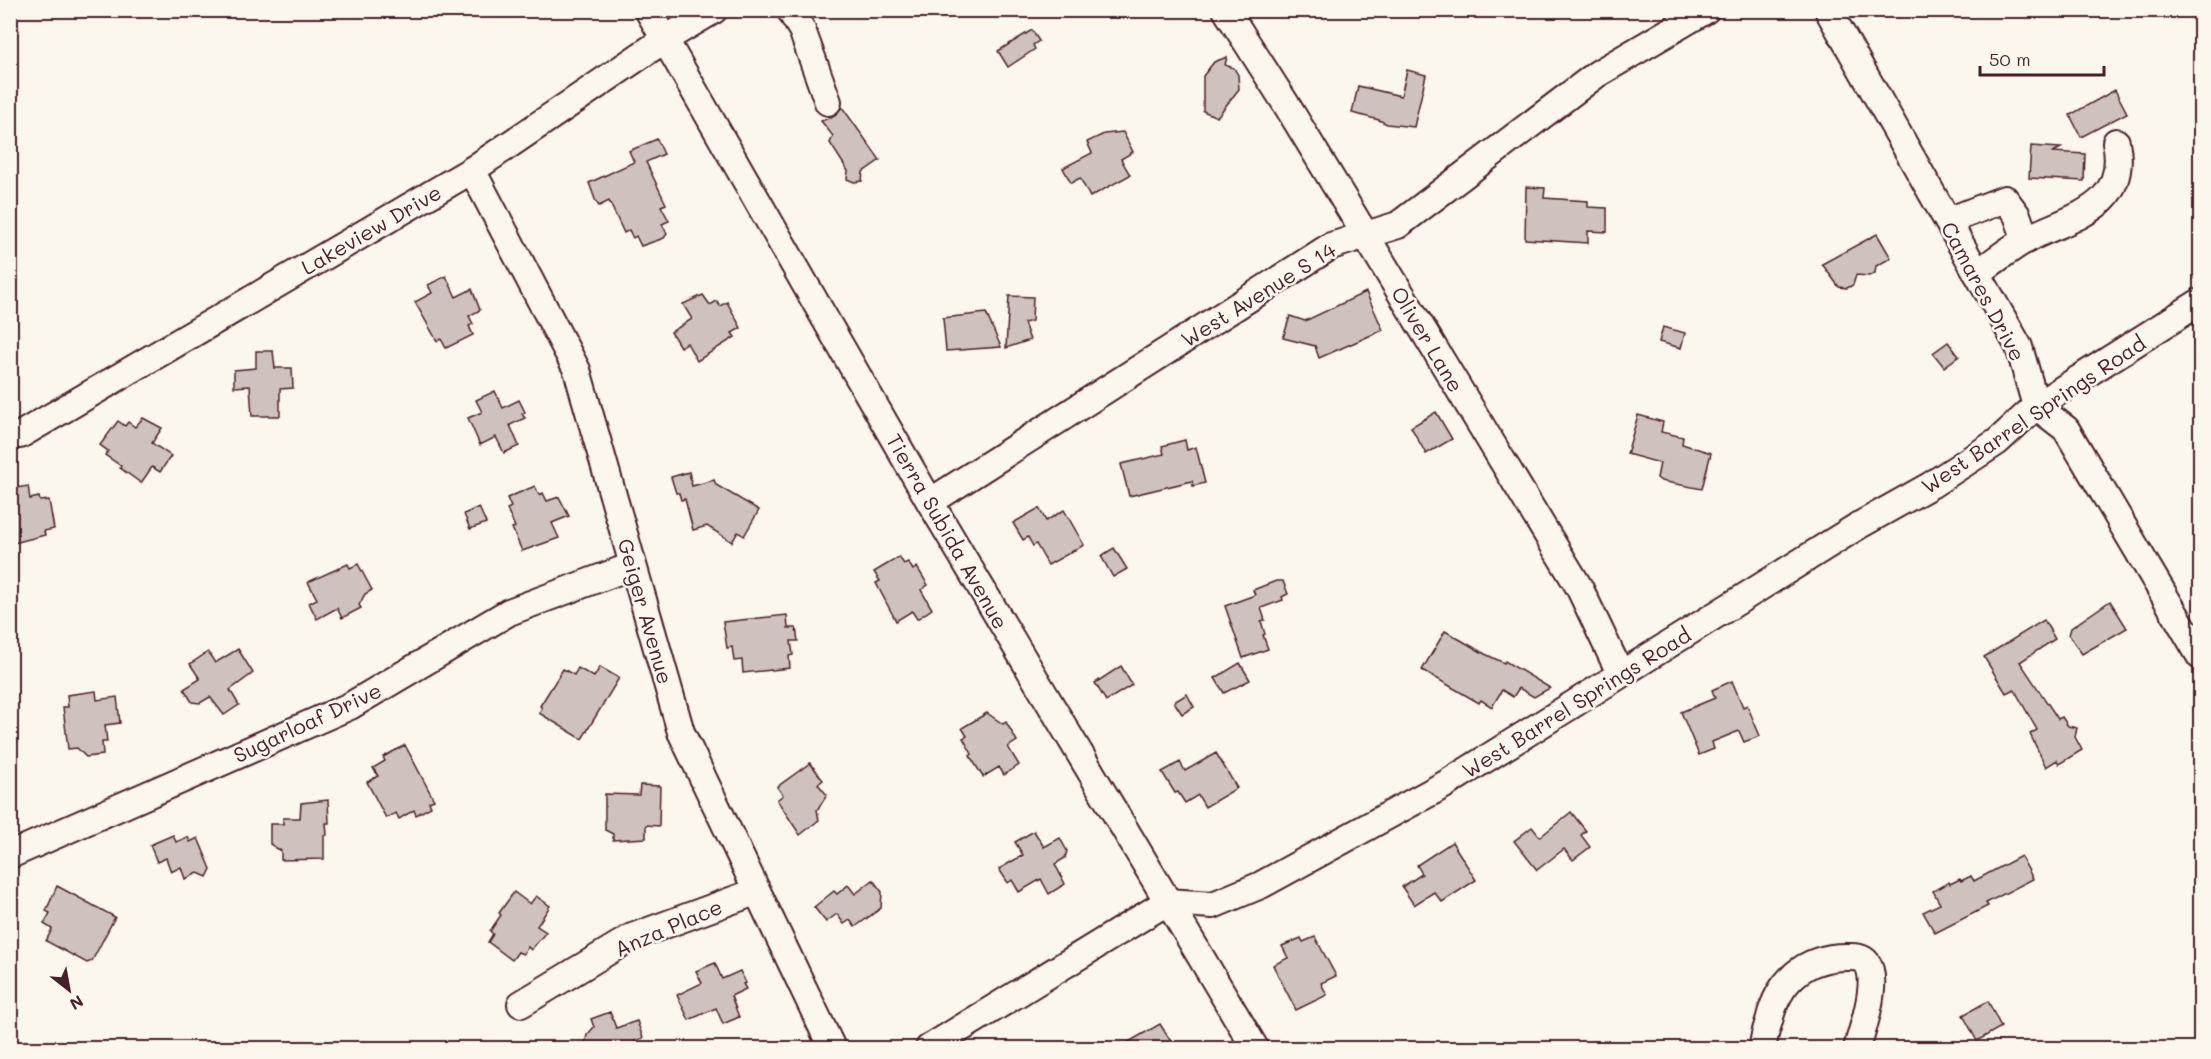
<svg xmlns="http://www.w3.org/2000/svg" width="2211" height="1059" viewBox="0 0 2211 1059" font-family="Mali,sans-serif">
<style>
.building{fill:#cfc2bc;stroke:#4a1f2b;stroke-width:1.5}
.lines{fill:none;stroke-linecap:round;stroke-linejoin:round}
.minor-casing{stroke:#4a1f2b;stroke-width:30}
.minor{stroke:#fbf7ec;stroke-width:26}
.labels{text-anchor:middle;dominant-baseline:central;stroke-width:5;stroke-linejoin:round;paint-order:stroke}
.street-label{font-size:21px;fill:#4a1f2b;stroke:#fbf7ec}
</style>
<rect width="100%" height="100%" fill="#fbf7ec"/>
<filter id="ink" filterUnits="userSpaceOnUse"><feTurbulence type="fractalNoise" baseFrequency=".0167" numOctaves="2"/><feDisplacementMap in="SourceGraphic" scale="12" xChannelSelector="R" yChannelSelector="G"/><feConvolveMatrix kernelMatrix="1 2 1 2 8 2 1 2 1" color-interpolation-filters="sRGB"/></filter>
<g filter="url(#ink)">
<g class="building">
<path d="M1032 30 1039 41 1033 45 1035 49 1008 67 998 51Z"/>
<path d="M1227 57 1225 65 1234 68 1238 75 1239 89 1217 117 1203 111V76L1214 62Z"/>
<path d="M1407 70 1426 75 1414 127 1387 124 1379 120 1352 113 1358 86 1401 96Z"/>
<path d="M2115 90 2127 113 2081 137 2070 115Z"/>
<path d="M842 107 880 160 863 172 862 181 854 182 847 179 848 171 830 143 833 136 821 121 834 116Z"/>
<path d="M1123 132 1133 152 1121 159 1130 175 1090 197 1080 178 1071 183 1063 168 1092 153 1087 142 1104 134Z"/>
<path d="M657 139 664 154 646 162 666 204 661 206 669 221 662 224 667 234 664 238 641 246 636 236 633 238 629 230 624 233 609 201 599 206 596 202 589 183 634 162 629 151Z"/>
<path d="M2031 146 2061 148 2053 152 2085 154 2084 181 2029 178Z"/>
<path d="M1526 187 1545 188 1544 198 1588 201V207L1607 208V232L1588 231V243L1525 239Z"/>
<path d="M1877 234 1891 258 1876 266 1875 273 1869 276 1856 275 1853 285 1847 288 1839 287 1822 264Z"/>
<path d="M446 276 456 297 472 289 480 310 469 316 473 324 469 326 473 335 446 348 441 339 437 341 415 302 432 293 428 285Z"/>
<path d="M1366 292 1383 330 1319 358 1315 346 1283 338 1290 316 1305 321Z"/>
<path d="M703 295 710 305 717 301 720 306 727 302 741 328 732 333 735 337 697 361 687 343 680 347 671 332 692 319 683 304Z"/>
<path d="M1009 296 1033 297 1032 321 1024 323 1030 340 1006 348Z"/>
<path d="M986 313 1001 347 946 351 943 318Z"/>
<path d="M1663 327 1685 333 1681 348 1659 342Z"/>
<path d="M1948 342 1959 356 1944 367 1933 353Z"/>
<path d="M256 351H273L275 368H292L293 388 280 389V416H252L250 386 234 387V370L256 368Z"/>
<path d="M495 391 503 408 519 400 525 412 522 414 525 418 510 425 519 446 504 453 496 437 480 445 468 418 482 412 476 400Z"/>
<path d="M1436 412 1452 439 1426 454 1411 427Z"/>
<path d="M1638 415 1663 422 1661 432 1683 437 1682 444 1711 453 1702 489 1661 481 1657 478 1660 463 1627 454Z"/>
<path d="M143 418 162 428 152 443 171 456 160 472 152 467 141 483 120 468 121 466 105 455 108 451 100 445 118 421 125 426 128 422 135 427Z"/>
<path d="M1185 440 1187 450 1196 447 1205 483 1193 486 1192 481 1129 496 1121 464 1164 454 1162 446Z"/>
<path d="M689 472 692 486 714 480 716 485 759 510 744 536 738 532 732 542 707 526 693 530 685 499 681 500 679 493H676L671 477Z"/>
<path d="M28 486 30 499 39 497 40 501 49 500 54 529 44 531 45 535 10 544V489Z"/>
<path d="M535 486 539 495 543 493 547 501 559 497 569 516 552 523 559 538 522 551 512 528 515 527 507 509 511 507 507 498Z"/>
<path d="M479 507 486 523 470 529 464 514Z"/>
<path d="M1039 508 1046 521 1064 510 1084 545 1048 565 1036 544 1033 546 1028 537 1023 540 1013 523Z"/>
<path d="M1114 548 1127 569 1113 577 1101 556Z"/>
<path d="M899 557 904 564 908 562 913 570 917 567 928 585 921 590 932 609 917 619 912 611 896 621 876 583 880 581 874 572Z"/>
<path d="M348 564 350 568 358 564 372 590 365 594 359 605 361 608 342 618 337 608 317 619 309 603 317 599 308 582Z"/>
<path d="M1276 581H1283L1288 594 1282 597 1283 600 1261 608 1265 620 1261 621 1265 634 1263 635 1268 649 1243 658 1225 606 1255 595 1253 590Z"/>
<path d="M2110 601 2127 628 2082 654 2069 635 2071 628Z"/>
<path d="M787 615 788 628H796L798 641H791L793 655 789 656 790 668 743 673 742 660 734 661 732 647 727 648 723 622Z"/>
<path d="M2044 620 2055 639 2020 662 2058 719 2062 717 2068 726 2077 728 2075 737 2082 750 2059 764 2057 760 2046 767 2030 734 2037 730 2014 689 2006 693 1984 657Z"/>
<path d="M1445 631 1485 654 1504 663 1505 661 1550 688 1534 697 1519 688 1513 697 1502 690 1492 707 1481 700 1479 703 1422 670Z"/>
<path d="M238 649 253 673 230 690 239 705 224 715 210 697 200 703 192 702 184 689 200 679 190 664 208 652 215 663Z"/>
<path d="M1240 663 1250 680 1224 693 1215 678Z"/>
<path d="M1121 666 1132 685 1106 701 1095 683Z"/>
<path d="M600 667 619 678 582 739 539 713 542 708 540 706 563 669 574 675 578 668 594 677Z"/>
<path d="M1732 681 1743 707 1747 705 1760 736 1744 742 1739 731 1712 742 1714 749 1699 755 1681 712 1715 698 1712 690Z"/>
<path d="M96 691 97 700 117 697 120 723 105 725 107 742H102L103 755 86 757 77 748 68 749 63 707H68L67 695Z"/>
<path d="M1187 694 1194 707 1182 714 1174 702Z"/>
<path d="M987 713 1003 724 1006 722 1017 741 1008 747 1019 765 1004 775 999 767 983 777 970 756 972 754 963 738 967 736 962 728Z"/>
<path d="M405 745 434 800 429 802 431 807 416 815 414 810 399 819 396 813 386 818 367 782 378 776 373 768 385 761 383 757Z"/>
<path d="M1216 753 1237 788 1205 807 1198 795 1185 803 1178 792 1175 793 1162 772 1180 762 1185 771Z"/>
<path d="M810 763 823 780 818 784 827 795 817 810 819 820 800 835 777 800 783 795 777 787Z"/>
<path d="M640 785 660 786 659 826 646 825V838L613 840V834L605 830V794L639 795Z"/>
<path d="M328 800 329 823H326L327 835 324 836V859L281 860V851L270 844V824H283V818H300L301 803Z"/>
<path d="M1571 812 1586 831 1581 835 1590 847 1573 860 1564 849 1537 870 1514 841 1532 827 1540 837Z"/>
<path d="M1034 831 1044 847 1060 838 1067 851 1065 858 1055 864 1065 884 1049 894 1041 879 1019 892 1012 880 1008 883 999 869 1023 855 1015 842Z"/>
<path d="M173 835 176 842 188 837 190 842 198 838 211 869 207 877 198 873 185 879 181 867 171 872 166 858 157 862 150 845Z"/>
<path d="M1452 842 1476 880 1442 902 1434 892 1414 905 1402 887 1422 874 1417 865Z"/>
<path d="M2021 856 2033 879 1986 903 1988 906 1935 933 1923 912 1940 904 1933 891 1949 882 1950 884 1960 879 1961 881 1971 876 1974 881Z"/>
<path d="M873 880 882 892 881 908 855 927 850 920 844 924 837 914 826 922 814 907 834 891 837 894 848 885 855 894Z"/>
<path d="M57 886 115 917 92 961 87 963 46 941 52 929 44 924 50 913 46 911Z"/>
<path d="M514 892 530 904 536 896 550 906 537 926 546 932 531 950 528 947 523 954 518 952 512 960 488 942 493 934 490 931 501 915 499 913Z"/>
<path d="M1315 937 1336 976 1321 983 1327 995 1296 1010 1273 965 1288 958 1282 946 1301 938 1303 942Z"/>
<path d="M715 963 722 979 740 971 746 983 743 984 746 989 731 996 739 1017 723 1024 716 1008 689 1020 677 995 702 983 696 971Z"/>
<path d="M1988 1001 2001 1027 1977 1041 1963 1015Z"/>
<path d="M610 1012 616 1028 637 1021 643 1038 635 1041 637 1048H584L587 1035 594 1027 591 1019Z"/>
<path d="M1160 1024 1175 1048H1118Z"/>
</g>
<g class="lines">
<defs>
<g id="minor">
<path d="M648 10 930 502 1255 1048"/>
<path d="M790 10 802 30 828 102"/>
<path d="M1226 10 1286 104 1579 587 1620 673"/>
<path d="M1828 10 2019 347 2036 406 2066 429 2200 656"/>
<path d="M472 170 577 370 681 732 832 1048"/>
<path d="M1948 221 2005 199 2017 215 2026 240"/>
<path d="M1977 273C1994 262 2010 248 2027 239 2073 216 2129 208 2116 142"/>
<path d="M20 435 472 170 665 39 714 10"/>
<path d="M930 502 1331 246 1398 225 1597 74 1706 10"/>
<path d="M10 855 350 706 509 612 632 566"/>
<path d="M521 1004 632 937 755 892"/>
<path d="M929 1048 1167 902 1213 905 1261 885 1444 785 1858 526 1931 485 1997 442 2036 406 2200 302"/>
<path d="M1763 1048C1763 1040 1766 1030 1769 1021 1778 982 1804 957 1846 957 1853 957 1862 956 1867 963 1879 981 1863 1029 1857 1048"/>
</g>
</defs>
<use href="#minor" class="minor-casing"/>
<use href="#minor" class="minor"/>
</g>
</g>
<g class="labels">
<g class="street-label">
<text transform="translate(371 229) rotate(-30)">Lakeview Drive</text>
<text transform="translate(1984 291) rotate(62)">Camares Drive</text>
<text transform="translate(1258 294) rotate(-32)">West Avenue S 14</text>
<text transform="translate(1428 339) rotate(59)">Oliver Lane</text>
<text transform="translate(2033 414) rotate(-34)">West Barrel Springs Road</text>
<text transform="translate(948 531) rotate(60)">Tierra Subida Avenue</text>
<text transform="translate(646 611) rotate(74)">Geiger Avenue</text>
<text transform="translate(1576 702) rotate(-32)">West Barrel Springs Road</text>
<text transform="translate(307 722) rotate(-25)">Sugarloaf Drive</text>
<text transform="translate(668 927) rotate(-23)">Anza Place</text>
</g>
</g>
<rect width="2211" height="1059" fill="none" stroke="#fbf7ec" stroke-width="36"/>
<rect x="18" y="18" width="2175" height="1023" fill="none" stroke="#4a1f2b" stroke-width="2" filter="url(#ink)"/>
<g transform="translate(69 990) rotate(149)" stroke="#fbf7ec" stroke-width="4.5" paint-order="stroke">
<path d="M0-4.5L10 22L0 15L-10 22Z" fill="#4a1f2b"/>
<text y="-9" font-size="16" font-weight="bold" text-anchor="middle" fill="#4a1f2b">N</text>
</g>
<path d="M1980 66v9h124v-9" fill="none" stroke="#4a1f2b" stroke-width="3"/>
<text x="1989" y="66" font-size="18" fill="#4a1f2b" stroke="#fbf7ec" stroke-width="4.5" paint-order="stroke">50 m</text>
</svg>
